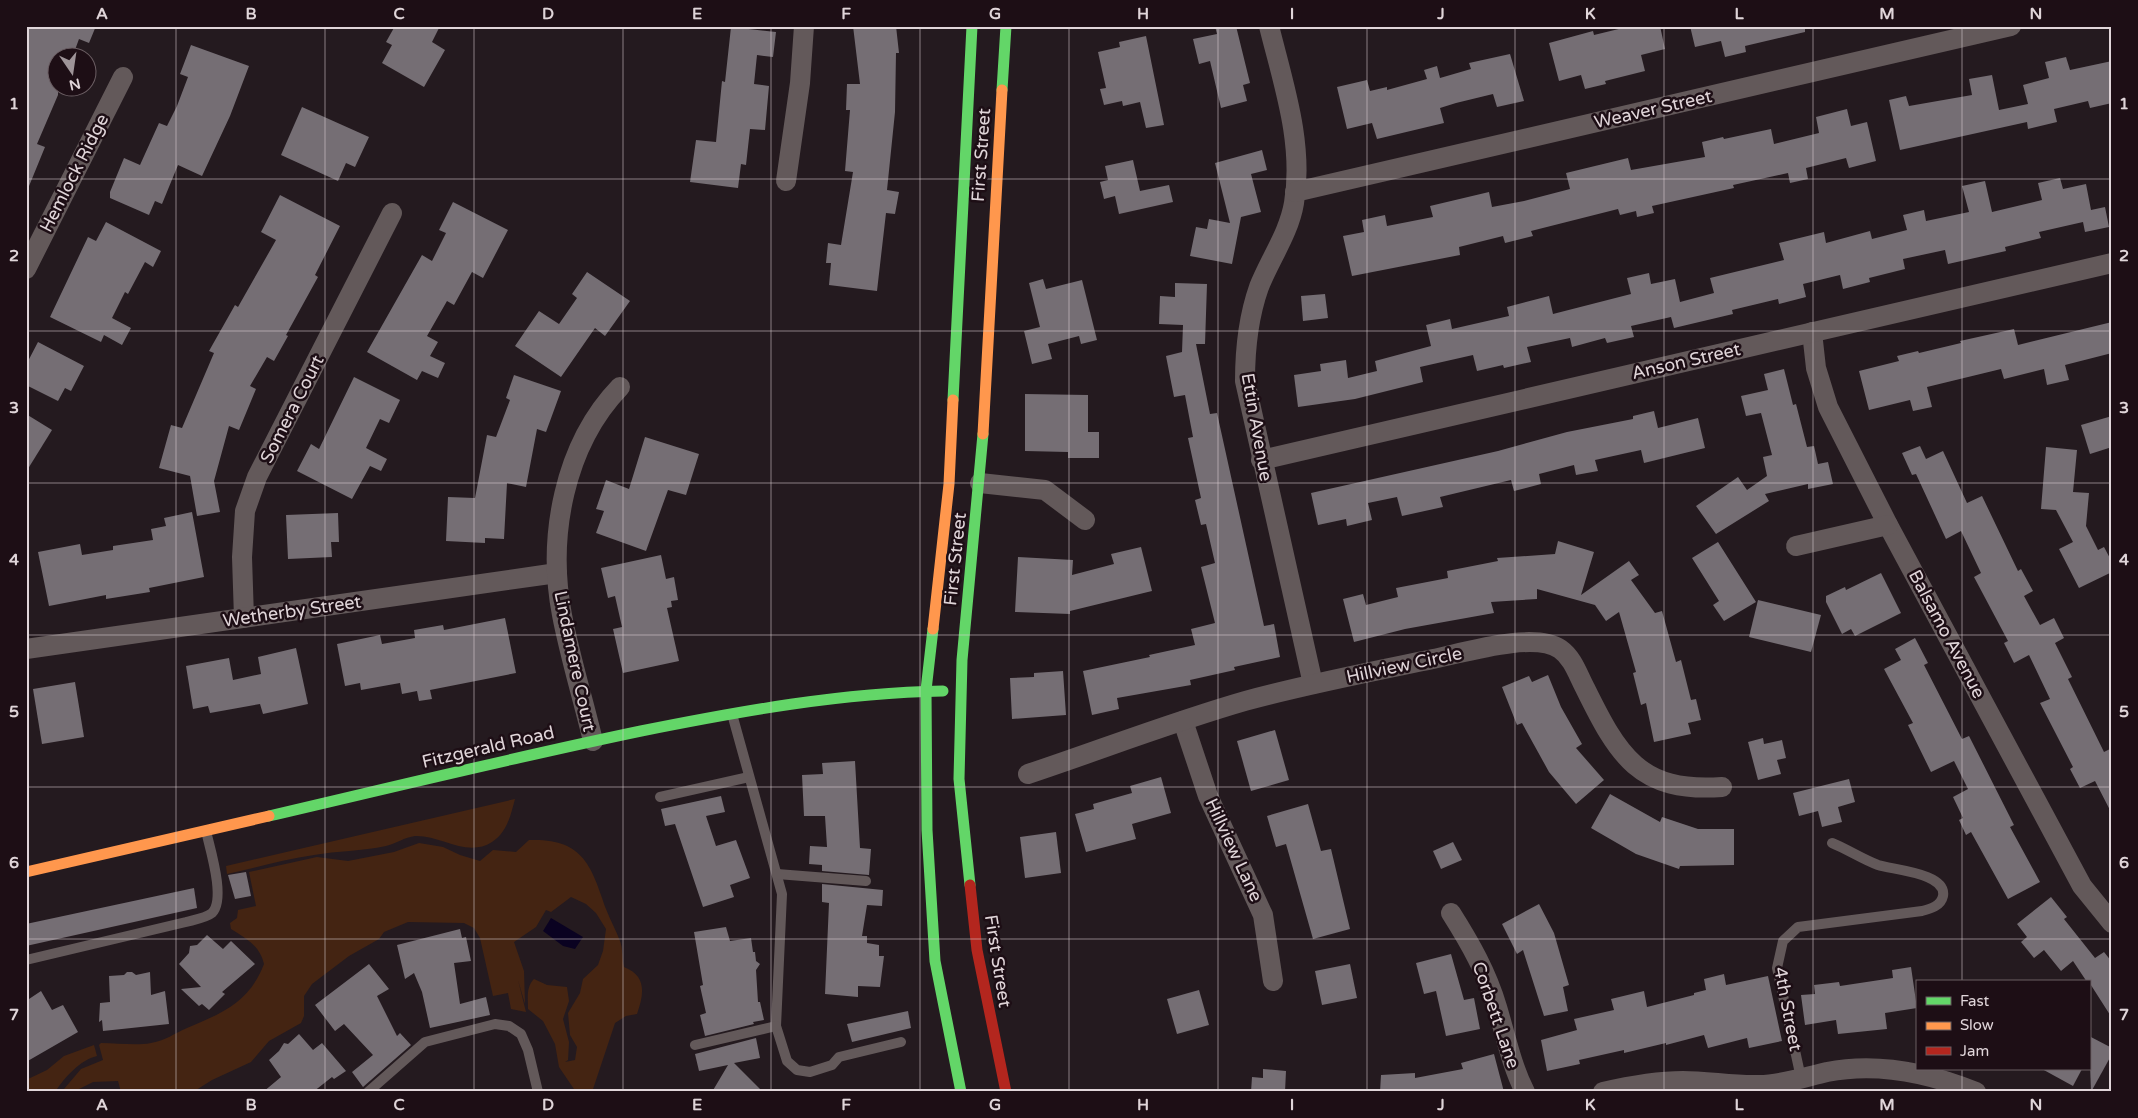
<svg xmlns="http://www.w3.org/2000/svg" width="2138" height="1118" viewBox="0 0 2138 1118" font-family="'Varela Round',sans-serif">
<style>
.green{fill:#442412}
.water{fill:#0a0221}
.building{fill:#756e74}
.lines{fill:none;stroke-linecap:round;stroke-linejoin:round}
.lane{stroke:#63595a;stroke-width:10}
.street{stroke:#63595a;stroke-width:20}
.fast{stroke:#63d668;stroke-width:11}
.slow{stroke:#ff974d;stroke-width:11}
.jam{stroke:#b3261e;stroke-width:11}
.grid{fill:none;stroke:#e0d5d9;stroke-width:1;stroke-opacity:0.55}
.labels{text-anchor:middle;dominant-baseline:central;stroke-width:5;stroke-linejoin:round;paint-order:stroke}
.street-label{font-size:18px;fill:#e0d5d9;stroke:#1d0e15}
.neatline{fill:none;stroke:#e0d5d9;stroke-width:2}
.grid-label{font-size:16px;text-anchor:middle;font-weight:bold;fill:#e0d5d9}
</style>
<rect width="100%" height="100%" fill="#241a1f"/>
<g class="green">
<path d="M515 799C511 814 507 833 492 842 467 858 441 835 415 836 405 837 395 844 386 846 362 851 337 851 314 855 285 859 256 868 227 874L226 866Z"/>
<path d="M529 840C583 838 591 865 606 909 610 920 616 930 620 941 623 949 622 959 624 967 647 976 644 994 637 1014L626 1016 615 1023 592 1092H576L559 1067 555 1044 543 1021 528 1009C528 998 526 987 534 979L547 985 567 987 569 1001 563 1019 569 1042 568 1060 565 1062 575 1060 577 1047 570 1035 568 1013 580 993 583 979 598 965 603 951 606 929 596 913 586 904 571 897 551 912 546 910 536 927 514 942 524 971 525 1004 518 980 526 1012 511 1009 508 993 493 996 480 938 474 928 464 923 408 922 384 932 379 939 349 956 312 984 304 996V1016L301 1023 269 1041 251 1062 212 1080 193 1092H121L118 1081 93 1082 73 1092H66L64 1089 81 1069 103 1060 99 1045 101 1043C117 1043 136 1046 151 1043 167 1040 173 1034 187 1028 222 1013 249 1003 264 964 260 946 247 939 231 929L230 923 237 918 238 910 256 906 249 872 317 857 348 861 394 852 419 843 443 847 460 855 480 861 493 850 516 852Z"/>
<path d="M94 1045 97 1056C80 1060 65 1077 55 1092H26V1080L47 1070 64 1056Z"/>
</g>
<path class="water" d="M551 918 583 937 575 949 563 946 543 931Z"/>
<g class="building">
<path d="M26 26H96L89 43 79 39 72 58H58V95L37 144 45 147 27 191Z"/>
<path d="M395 26H440L432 42 445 50 424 87 382 63 392 45 386 42Z"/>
<path d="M853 26H896L899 53H896L895 112 887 190 899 192 895 214 886 213 877 291 829 285 831 263H826L828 243 841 245 853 172 845 171 850 110H846L847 84H860Z"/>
<path d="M1215 26H1236L1250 83 1243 85 1247 101 1221 108 1210 61 1199 64 1193 39 1217 34Z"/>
<path d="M1631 26H1660L1665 49 1641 55 1645 71 1605 81 1606 84 1585 89 1581 75 1559 81 1549 43 1593 31 1594 35Z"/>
<path d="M1690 26H1805V32L1745 46 1746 52 1725 57 1721 41 1695 47Z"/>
<path d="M731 27 776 32 773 57 757 55 754 84 769 86 765 130 750 129 746 165 741 164 738 188 690 182 696 140 716 142 722 81 725 82Z"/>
<path d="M1146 36 1164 125 1146 128 1140 102 1123 106 1122 101 1104 105 1100 89 1106 88 1098 52 1120 47 1119 42Z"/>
<path d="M191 45 249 66 230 116 202 176 178 165 162 204 155 201 149 215 110 198V192L124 158 140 165 159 123 167 126 177 106 188 77 180 74Z"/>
<path d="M1510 54 1524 101 1497 107 1493 94 1456 103 1440 108 1444 123 1377 139 1372 123 1347 129 1337 87 1367 80 1370 91 1387 87V90L1427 79 1424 70 1437 66 1440 78 1471 69 1469 63Z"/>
<path d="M2066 57 2070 70 2112 61V103L2090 108 2088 101 2054 109 2057 122 2028 129 2027 122 1900 150 1889 100 1906 96 1909 106 1972 95 1969 79 1992 75 1999 110 2028 104 2023 85 2049 78 2045 62Z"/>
<path d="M302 107 369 137 355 167 346 163 338 181 281 155Z"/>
<path d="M1847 109 1851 126 1867 122 1876 161 1849 168 1846 158 1806 168 1808 179 1790 183 1788 173 1733 185 1734 188 1652 206 1654 213 1637 217 1636 211 1620 215 1618 209 1531 231 1533 236 1505 243 1503 236 1459 247 1460 255 1352 276 1343 236 1364 232 1362 220 1385 215 1387 226 1433 217 1430 206 1489 192 1492 207 1524 201 1570 189 1566 173 1628 158 1631 170 1705 157 1702 142 1723 137 1724 139 1771 129 1774 144 1819 133 1816 117Z"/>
<path d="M1262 150 1267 170 1251 174 1261 212 1241 217 1232 264 1190 256 1196 227 1207 229 1209 219 1230 223 1215 163Z"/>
<path d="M1133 160 1140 191 1169 185 1173 202 1119 214 1115 196 1104 199 1100 182 1108 180 1105 166Z"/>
<path d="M2060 178 2063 189 2086 184 2091 210 2105 207 2109 227 2085 232 2083 222 2039 232 2041 238 2005 247 2006 251 1948 264 1945 250 1903 259 1905 269 1869 278 1870 282 1843 289 1840 275 1803 284 1806 297 1779 304 1778 299 1732 310 1733 314 1674 328 1671 317 1631 326 1634 337 1607 343 1605 338 1572 347 1570 338 1527 347 1531 362 1504 368 1503 365 1477 371 1473 355 1420 367 1423 382 1355 399 1298 407 1294 375 1321 371 1320 364 1346 360 1348 378 1377 371 1375 361 1431 346 1426 325 1450 319 1452 329 1509 316 1507 307 1549 296 1553 314 1631 294 1627 278 1649 273 1651 284 1675 279 1680 302 1714 293 1710 278 1784 260 1779 243 1824 232 1826 243 1870 231 1872 239 1907 230 1903 215 1924 210 1926 221 1969 212 1962 186 1985 181 1992 212 2042 200 2038 183Z"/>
<path d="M280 195 340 226 315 275 318 277 286 335 288 336 274 361 267 357 250 386 256 389 239 430 229 426 214 481 220 512 197 516 190 476 159 468 171 425 182 428 214 353 209 351 235 305 238 307 276 240 261 232Z"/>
<path d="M453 202 508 230 483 278 472 272 454 305 447 301 427 336 438 342 430 356 445 363 438 378 422 371 417 380 367 352 422 255 432 261 446 233 439 230Z"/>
<path d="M106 222 161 251 153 267 145 262 128 294 125 292 112 318 131 328 122 345 104 335 101 342 50 317 88 237 96 241Z"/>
<path d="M587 272 630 301 605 336 595 328 561 377 515 346 539 311 559 324 577 298 572 294Z"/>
<path d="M1043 279 1046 289 1082 280 1097 340 1081 344 1079 336 1048 344 1052 359 1032 364 1024 331 1040 327 1029 283Z"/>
<path d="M1175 283 1207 284 1205 344H1196L1210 414 1217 413 1264 626 1274 624 1280 657 1234 667 1235 670 1190 680 1191 685 1117 698 1119 709 1092 715 1083 671 1150 657 1149 655 1195 645 1191 629 1215 623 1201 567 1215 563 1206 524 1201 525 1195 500 1201 498 1188 438 1193 437 1185 395 1174 397 1166 356 1182 352 1183 325 1159 324 1160 296 1175 297Z"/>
<path d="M1325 294 1328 318 1303 321 1301 296Z"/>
<path d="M2112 322V353L2065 365 2069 380 2047 385 2044 369 2004 379 2001 369 1927 387 1932 407 1913 411 1910 400 1869 410 1859 371 1899 361 1897 356 1918 351 1919 353 1961 343 1960 341 2014 329 2018 345Z"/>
<path d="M38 342 84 366 71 391 65 388 58 401 26 385V365Z"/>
<path d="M1784 369 1793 405 1796 404 1807 447 1814 446 1818 464 1828 462 1833 484 1808 489V484L1765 494 1769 501 1716 534 1696 506 1738 477 1747 490 1767 476 1763 457 1772 455 1761 413 1746 416 1741 396 1768 390 1764 374Z"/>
<path d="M514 375 561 391 546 432 537 429 526 487 507 483 504 539 485 538V543L446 541 448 497 475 498 487 435 496 437 510 400 506 398Z"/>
<path d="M354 377 400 400 389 423 380 419 366 448 387 459 381 471 370 466 352 499 297 471 311 444 319 449Z"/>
<path d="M1025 394 1088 395V432H1099V458H1068V452L1025 451Z"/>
<path d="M1654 411 1658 428 1698 418 1705 448 1644 463 1641 450 1595 460 1598 471 1576 475 1574 465 1539 474 1541 484 1514 491 1511 480 1440 497 1443 507 1402 516 1397 497 1368 503 1372 520 1347 526 1346 519 1318 525 1311 493 1498 451 1567 432 1633 419V416Z"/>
<path d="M26 414 52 430 26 472Z"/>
<path d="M2112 416V447L2090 454 2081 425Z"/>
<path d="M645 437 699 454 686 495 668 490 646 551 596 533 604 511 596 509 606 480 629 489Z"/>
<path d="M1920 446 1926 459 1943 451 1967 503 1982 496 2018 571 2021 569 2033 591 2024 596 2040 625 2054 618 2064 638 2055 643 2072 677 2068 679 2104 752 2112 748V814L2095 781 2080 788 2070 769 2073 767 2040 703 2050 699 2029 655 2014 663 2004 643 2008 641 1974 577 1981 573 1961 531 1946 539 1916 474 1912 475 1902 453Z"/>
<path d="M2046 447 2077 450 2073 492 2089 493 2086 526 2098 550 2104 547 2112 562V572L2079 588 2059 549 2073 542 2056 510 2041 509Z"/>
<path d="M192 512 204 577 149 588 150 592 106 599V595L49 606 38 552 80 544 82 555 113 550V546L153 540 151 529 166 526 164 518Z"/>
<path d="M338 513 339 542H331L332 557 288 559 286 515Z"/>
<path d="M1558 541 1594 552 1581 595 1629 561 1639 575 1631 580 1655 613 1662 611 1676 662 1681 660 1691 700 1696 699 1701 720 1688 723 1691 734 1654 742 1646 703 1641 705 1633 673 1636 672 1619 612 1606 621 1595 605 1537 589V599L1491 602 1494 613 1405 629 1354 642 1343 599 1363 594 1366 605 1398 597 1396 588 1448 578 1447 571 1498 561 1497 558 1555 554Z"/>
<path d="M1718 542 1756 602 1724 621 1713 605 1719 601 1692 558Z"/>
<path d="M1141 547 1152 591 1070 611V614L1015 612 1018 557 1073 560 1072 575 1114 564 1111 554Z"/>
<path d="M661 555 666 579 674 577 678 600 671 601 672 607 667 608 679 661 623 673 613 629 622 627 615 596 608 598 601 568Z"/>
<path d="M1881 573 1901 613 1855 636 1851 629 1842 634 1826 602V596L1845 587 1846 590Z"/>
<path d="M1758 600 1821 615 1811 652 1749 637Z"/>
<path d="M505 618 516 673 430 690 432 699 419 701 417 691 402 694 400 683 361 690 360 683 345 686 337 644 380 635 382 644 415 638 414 630 443 625 444 630Z"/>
<path d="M1915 638 1928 663 1924 665 1962 739 1969 736 2014 825 2010 827 2040 882 2008 899 1971 832 1966 835 1959 820 1963 818 1953 797 1968 789 1954 761 1931 772 1908 725 1913 723 1884 669 1901 660 1895 649Z"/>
<path d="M296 648 308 704 263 714 260 704 210 713 208 706 193 709 186 666 229 658 233 680 261 674 258 657Z"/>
<path d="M1063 671 1066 715 1012 719 1010 678 1034 677V673Z"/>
<path d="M1548 675 1561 707 1582 744 1576 748 1604 780 1576 804 1549 772 1522 723 1517 725 1502 687 1529 676 1532 682Z"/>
<path d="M75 682 84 737 42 744 33 689Z"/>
<path d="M1275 730 1289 780 1251 791 1237 741Z"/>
<path d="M1763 738 1764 744 1782 740 1786 758 1777 760 1781 774 1758 780 1748 742Z"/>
<path d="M855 761 860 848 871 849 869 875 822 871V865L809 864 810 846 827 847 825 816H804L802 775 823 774 822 763Z"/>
<path d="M1161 777 1171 813 1132 824 1136 839 1086 852 1075 814 1094 809 1093 804 1132 793 1130 786Z"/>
<path d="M1849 779 1855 802 1838 807 1842 822 1822 827 1818 811 1799 816 1793 793Z"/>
<path d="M1610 794 1660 822 1662 817 1698 829H1734V865L1680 866 1679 869 1636 854 1591 828Z"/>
<path d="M721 796 725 812 706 816 716 846 736 840 750 878 730 885 734 897 703 907 675 824 665 826 661 809Z"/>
<path d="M1308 804 1321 851 1331 849 1350 929 1313 939 1286 844 1276 847 1267 816Z"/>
<path d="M1056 832 1061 873 1025 878 1020 837Z"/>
<path d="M1453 842 1462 860 1441 869 1433 851Z"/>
<path d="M246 872 251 896 235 899 228 875Z"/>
<path d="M822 884 883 890 882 906 867 905 862 936H867V943L879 945V956H884L880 987 858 986V997L825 994 829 903 822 902Z"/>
<path d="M194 888 197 908 26 946V924Z"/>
<path d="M2051 897 2067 917 2064 919 2095 958 2104 952 2112 962V1018L2089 982H2087L2073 961 2061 971 2044 950 2034 958 2021 942 2027 937 2017 924Z"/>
<path d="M1539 904 1554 933 1569 985 1563 987 1568 1011 1544 1016 1523 950 1517 954 1502 924Z"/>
<path d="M726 927 730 941 751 938 753 952H755L756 961 760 964 756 970 758 1002H760L764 1020 753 1022 754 1024 705 1036 700 1015 706 1013 700 986 703 985 694 932Z"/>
<path d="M460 929 462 938 466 937 471 961 454 963 460 1004 486 997 490 1015 430 1028 422 992 414 973 405 979 397 945Z"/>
<path d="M207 935 223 949 231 941 255 964 222 992 225 994 209 1010 202 1004 199 1006 181 989 201 987 179 964 189 953 190 946 197 945Z"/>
<path d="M1451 954 1464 1000 1474 998 1480 1029 1446 1036 1436 991 1424 994 1416 963Z"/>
<path d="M369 964 389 989 377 996 397 1036 400 1033 411 1045 363 1087 352 1072 373 1055 344 1024 335 1031 315 1005Z"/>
<path d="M1350 964 1357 998 1322 1005 1315 971Z"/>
<path d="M1911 967 1917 1008 1885 1013 1887 1029 1838 1034 1836 1020 1805 1025 1801 995 1815 994 1814 985 1839 982 1840 986 1893 978 1892 970Z"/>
<path d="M127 972H132L136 975 150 972 151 995 165 991 169 1024 103 1031 102 1020 99 1022 100 1003 110 1002 109 976 124 975Z"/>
<path d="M1724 974 1726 985 1768 976 1782 1041 1749 1048 1747 1038 1708 1048 1704 1035 1666 1045V1043L1624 1053V1050L1579 1060 1580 1064 1547 1071 1541 1040 1577 1030 1574 1019 1614 1010 1611 999 1644 991 1647 1007 1694 995V993L1706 990 1704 979Z"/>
<path d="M1199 990 1209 1025 1177 1034 1167 999Z"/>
<path d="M41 991 52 1010 63 1005 78 1032 26 1062V1001Z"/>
<path d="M908 1011 911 1028 852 1042 847 1024Z"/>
<path d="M299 1034 313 1050 322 1043 346 1071 334 1079 332 1077 313 1092H263L281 1077 269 1060 279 1051 284 1043 288 1044Z"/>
<path d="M2089 1036 2112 1048V1054L2091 1092Z"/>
<path d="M756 1038 760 1058 734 1063 763 1092H712L728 1065 699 1071 695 1054Z"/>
<path d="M1494 1054 1504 1092H1380L1381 1075 1415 1073V1078L1463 1069 1461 1063Z"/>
<path d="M1263 1069 1286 1071 1285 1092H1251L1252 1077 1263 1078Z"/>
<path d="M2042 1069H2082L2073 1086Z"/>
</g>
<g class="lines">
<g class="lane">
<path d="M732 714 782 894 776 1026 787 1061 797 1070 810 1072 832 1065 839 1057 901 1042"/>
<path d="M660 797 749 777"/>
<path d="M777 874 866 881"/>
<path d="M26 960 186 922C193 920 206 918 212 913 226 899 210 849 206 831"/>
<path d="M695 1045 776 1026"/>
<path d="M1801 1078 1777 968 1783 941 1798 927 1922 911C1930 909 1941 906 1943 896 1947 873 1893 870 1878 865 1862 859 1847 849 1832 843"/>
<path d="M368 1092 425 1042 495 1024 509 1026 521 1034 528 1050 538 1092"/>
</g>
<g class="street">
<path d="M1269 26C1283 83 1304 143 1294 203 1289 233 1270 259 1259 287 1248 318 1245 348 1245 381L1313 684"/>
<path d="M786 181 800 83 804 26"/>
<path d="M1295 192 2011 26"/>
<path d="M26 269 123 77"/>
<path d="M1812 332 1816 368 1828 407 1888 525 2082 886 2112 923"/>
<path d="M1261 460 2112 263"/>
<path d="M980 483 1045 490 1085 520"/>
<path d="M1796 546 1888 525"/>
<path d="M244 618 242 557 245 511 257 477 392 213"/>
<path d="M26 649 557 573"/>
<path d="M1183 721 1208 796 1263 915 1273 981"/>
<path d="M593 741C583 699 570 657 562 615 547 537 564 445 620 387"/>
<path d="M1028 774C1100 750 1172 722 1245 701 1307 684 1370 672 1433 659 1463 653 1534 631 1560 649 1573 658 1578 675 1585 688 1618 755 1639 793 1722 787"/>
<path d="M1451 913C1470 943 1487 973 1497 1007 1506 1037 1511 1064 1525 1092"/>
<path d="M1603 1092C1629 1086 1656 1081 1683 1081 1708 1081 1734 1086 1759 1085 1782 1085 1805 1077 1827 1072 1877 1062 1929 1073 1976 1092"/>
</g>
<g class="fast">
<path d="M1002 90 1006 26"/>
<path d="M953 400 972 26"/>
<path d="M933 629 926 690 927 830 935 961 961 1092"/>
<path d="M269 816C393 787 516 757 641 731 741 711 840 693 943 691"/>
<path d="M970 885 959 779 962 660 983 434"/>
</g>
<g class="slow">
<path d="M983 434 1002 90"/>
<path d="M933 629 949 484 953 400"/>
<path d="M26 872 269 816"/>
</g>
<path class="jam" d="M970 885 977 950 1006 1092"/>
</g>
<path class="grid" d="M176 26V1092M325 26V1092M474 26V1092M623 26V1092M771 26V1092M920 26V1092M1069 26V1092M1218 26V1092M1367 26V1092M1515 26V1092M1664 26V1092M1813 26V1092M1962 26V982M26 179H2112M26 331H2112M26 483H2112M26 635H2112M26 787H2112M26 939H2112M1962 1069V1092"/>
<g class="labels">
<g class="street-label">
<text transform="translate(1653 109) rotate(-13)">Weaver Street</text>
<text transform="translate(981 155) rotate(-86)">First Street</text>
<text transform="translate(74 173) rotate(-63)">Hemlock Ridge</text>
<text transform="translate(1686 361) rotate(-13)">Anson Street</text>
<text transform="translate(292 409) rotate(-63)">Somera Court</text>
<text transform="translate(1257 427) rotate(80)">Ettin Avenue</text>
<text transform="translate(955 559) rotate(-84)">First Street</text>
<text transform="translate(292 611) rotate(-8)">Wetherby Street</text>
<text transform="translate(1947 634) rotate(62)">Balsamo Avenue</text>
<text transform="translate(575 661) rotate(78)">Lindamere Court</text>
<text transform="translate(1404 665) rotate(-12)">Hillview Circle</text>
<text transform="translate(488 747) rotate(-13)">Fitzgerald Road</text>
<text transform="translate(1234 850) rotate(65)">Hillview Lane</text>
<text transform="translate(998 961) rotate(81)">First Street</text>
<text transform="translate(1788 1009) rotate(79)">4th Street</text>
<text transform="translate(1496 1015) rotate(71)">Corbett Lane</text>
</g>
</g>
<rect width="2138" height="1118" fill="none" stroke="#1d0e15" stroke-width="55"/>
<rect x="1916" y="980" width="175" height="90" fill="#1d0e15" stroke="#6b5e63"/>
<rect x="1926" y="997" width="25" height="8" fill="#63d668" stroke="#6b5e63"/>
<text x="1960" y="1006" font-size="15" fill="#e0d5d9">Fast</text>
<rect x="1926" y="1022" width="25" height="8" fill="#ff974d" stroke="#6b5e63"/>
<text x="1960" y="1030" font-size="15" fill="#e0d5d9">Slow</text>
<rect x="1926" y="1047" width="25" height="8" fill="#b3261e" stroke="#6b5e63"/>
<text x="1960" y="1056" font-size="15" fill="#e0d5d9">Jam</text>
<g transform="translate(72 72) rotate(167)"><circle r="24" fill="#1d0e15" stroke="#6b5e63"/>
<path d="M0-4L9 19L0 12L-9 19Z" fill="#9e9498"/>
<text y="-8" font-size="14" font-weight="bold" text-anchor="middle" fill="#e0d5d9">N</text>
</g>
<rect x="28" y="28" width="2082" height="1062" class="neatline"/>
<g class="grid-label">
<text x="102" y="19">A</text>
<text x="251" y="19">B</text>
<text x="399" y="19">C</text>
<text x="548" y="19">D</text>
<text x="697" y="19">E</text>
<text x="846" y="19">F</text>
<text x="995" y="19">G</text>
<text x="1143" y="19">H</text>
<text x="1292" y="19">I</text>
<text x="1441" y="19">J</text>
<text x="1590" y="19">K</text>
<text x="1739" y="19">L</text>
<text x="1887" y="19">M</text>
<text x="2036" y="19">N</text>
<text x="14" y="109">1</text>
<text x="2124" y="109">1</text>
<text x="14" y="261">2</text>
<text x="2124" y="261">2</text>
<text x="14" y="413">3</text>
<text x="2124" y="413">3</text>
<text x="14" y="565">4</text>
<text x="2124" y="565">4</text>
<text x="14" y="717">5</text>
<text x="2124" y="717">5</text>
<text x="14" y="868">6</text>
<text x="2124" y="868">6</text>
<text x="14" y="1020">7</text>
<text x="2124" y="1020">7</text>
<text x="102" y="1110">A</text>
<text x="251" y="1110">B</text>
<text x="399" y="1110">C</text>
<text x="548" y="1110">D</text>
<text x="697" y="1110">E</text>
<text x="846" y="1110">F</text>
<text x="995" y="1110">G</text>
<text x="1143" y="1110">H</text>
<text x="1292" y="1110">I</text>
<text x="1441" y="1110">J</text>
<text x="1590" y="1110">K</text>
<text x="1739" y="1110">L</text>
<text x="1887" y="1110">M</text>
<text x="2036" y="1110">N</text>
</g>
</svg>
